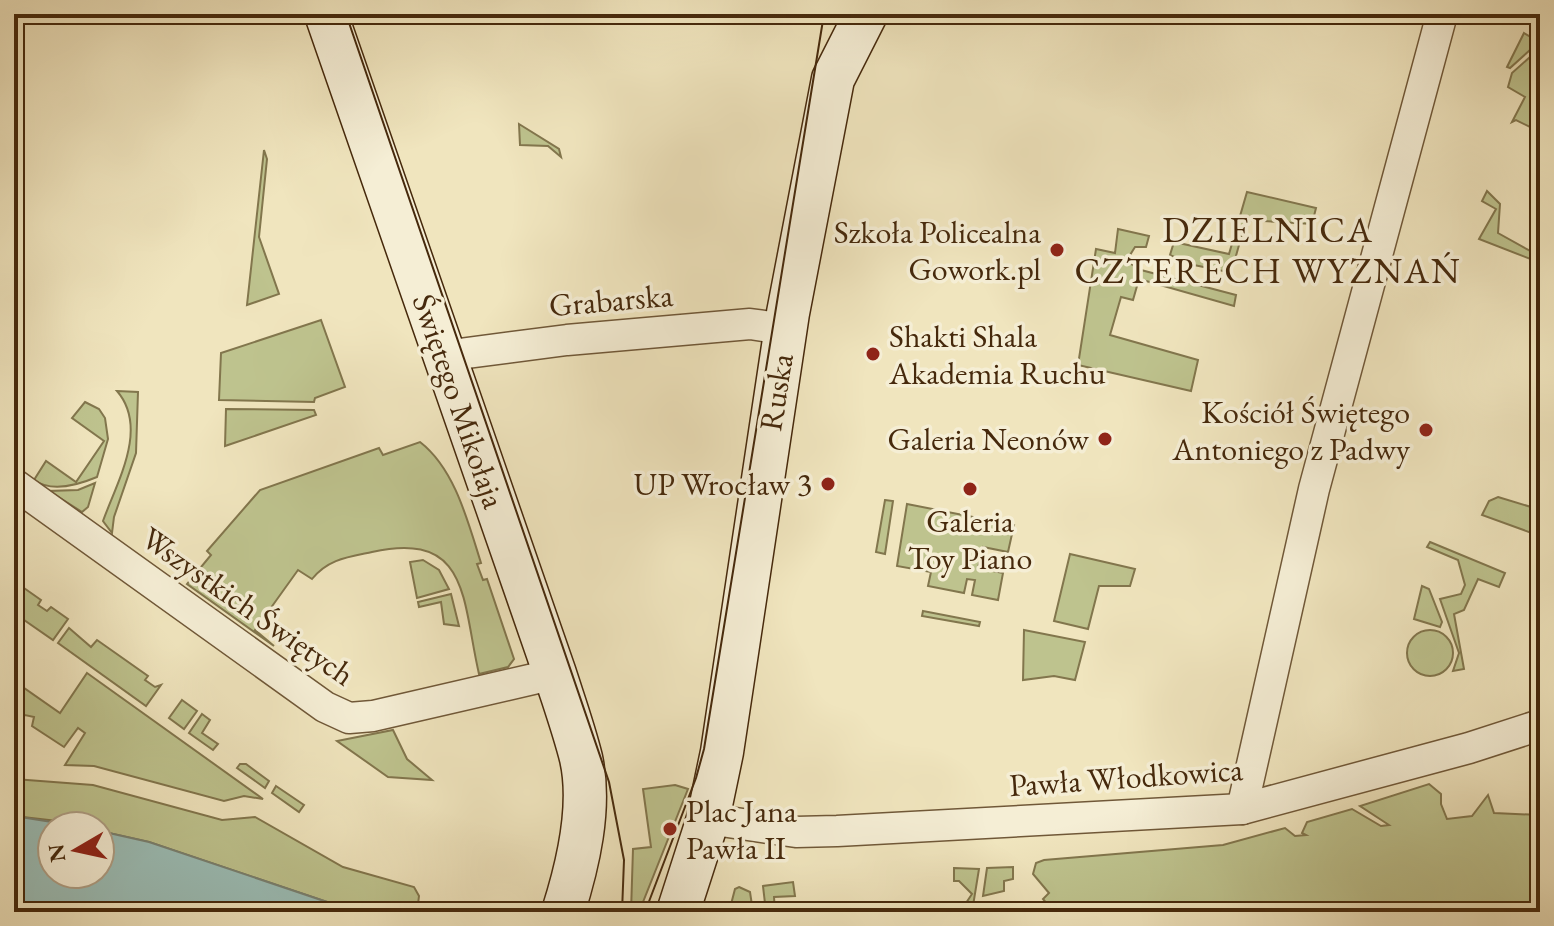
<svg xmlns="http://www.w3.org/2000/svg" width="1554" height="926" viewBox="0 0 1554 926" font-family="'EB Garamond',serif">
<style>
.green{fill:#bec38e;stroke:#82764d;stroke-width:2}
.water{fill:#9bbeb7;stroke:#798273;stroke-width:2}
.lines{fill:none;stroke-linecap:round;stroke-linejoin:round}
.minor-casing{stroke:#705838;stroke-width:33}
.secondary-casing{stroke:#46290c;stroke-width:45}
.minor{stroke:#f5eed5;stroke-width:30}
.secondary{stroke:#f5eed5;stroke-width:42}
.tram{stroke:#46290c;stroke-width:2}
.poi-dot{fill:#8f2418;stroke:#f5eed5;stroke-width:3}
.labels{text-anchor:middle;dominant-baseline:central;stroke-width:7;stroke-linejoin:round;paint-order:stroke}
.poi-label{font-size:32px;fill:#46290c;stroke:#f5eed5;text-anchor:end}
.street-label{font-size:32px;fill:#46290c;stroke:#f5eed5}
.quarter-label{font-size:36px;letter-spacing:2px;fill:#46290c;stroke:#f5eed5}
</style>
<rect width="100%" height="100%" fill="#f0e5be"/>
<filter id="stains"><feTurbulence type="fractalNoise" baseFrequency=".0025" numOctaves="4"/><feColorMatrix values="0 0 0 0 .2 0 0 0 0 .09 0 0 0 0 .02 0 0 0 .5 -.17"/></filter>
<radialGradient id="worn" r=".72"><stop offset=".6" stop-color="#630" stop-opacity="0"/><stop offset="1" stop-color="#630" stop-opacity=".3"/></radialGradient>
<g class="green">
<path d="M1524 33 1539 42 1510 68 1507 67Z"/>
<path d="M1540 48V117L1532 128 1516 120 1512 122 1525 97 1508 87 1512 73Z"/>
<path d="M519 124 559 149 561 157 548 146 520 145Z"/>
<path d="M264 150 267 159 259 237 279 294 247 305Z"/>
<path d="M1487 191 1500 204 1498 233 1532 252 1533 260 1479 239 1496 209 1482 201Z"/>
<path d="M1247 192 1316 208 1312 224 1246 220 1234 263 1223 271 1189 264 1170 255 1174 242 1229 254Z"/>
<path d="M1118 229 1149 236 1146 247H1135L1130 255 1131 264 1141 270 1236 295 1234 306 1139 279 1133 300 1121 297 1110 335 1198 360 1191 391 1078 365 1096 249 1115 253Z"/>
<path d="M321 320 345 387 315 398 314 402 219 400 221 353Z"/>
<path d="M117 391 138 392 136 453 114 517 112 533 103 521C117 482 149 428 117 391Z"/>
<path d="M85 402 99 409 105 418 108 439 97 477C78 485 52 493 34 480L46 461 76 482 104 441 72 418Z"/>
<path d="M226 409 314 410 316 415 225 446Z"/>
<path d="M420 442C455 469 468 522 481 563L477 564 483 580 487 579 514 659 508 667 479 674C462 601 470 530 372 552 348 557 328 559 312 579L298 570 255 630 274 646 187 584 211 555 207 551 260 490 379 448 383 455Z"/>
<path d="M95 483 88 507 82 512 49 491 78 490Z"/>
<path d="M1498 497 1531 507 1540 515V536L1482 515 1489 501Z"/>
<path d="M885 500 893 501 885 554 876 552Z"/>
<path d="M907 504 1014 525 1008 552 983 547 978 568 1003 573 998 600 972 595 975 580 967 579 964 593 928 586 931 572 897 566Z"/>
<path d="M1430 542 1505 573 1499 587 1478 579 1464 610 1454 614 1464 669 1453 671 1459 653 1440 599 1461 594 1465 585 1458 560 1427 547Z"/>
<path d="M1070 554 1135 569 1130 586H1099L1088 629 1054 621Z"/>
<path d="M423 560 439 570 449 589 417 598 410 562Z"/>
<path d="M14 581 41 600 38 605 47 611 51 607 68 619 53 640 14 613Z"/>
<path d="M1422 586 1429 589 1442 622 1440 627 1414 619Z"/>
<path d="M451 594 459 626 444 624 441 602 419 607 418 602Z"/>
<path d="M923 611 980 622 979 626 922 616Z"/>
<path d="M69 628 91 647 97 640 148 676 145 680 155 687 161 685 146 706 58 643Z"/>
<path d="M1024 630 1085 642 1075 680 1054 676 1023 680Z"/>
<circle cx="1430" cy="653" r="23"/>
<path d="M87 673 263 799 244 796 224 801 94 766 65 765 85 733 78 728 64 747 32 726 34 717 25 715 22 719 14 715V681L60 713Z"/>
<path d="M182 700 197 711 184 729 169 718Z"/>
<path d="M202 714 210 720 202 733 218 744 213 750 189 733Z"/>
<path d="M393 730 407 759 432 780 388 777 337 741Z"/>
<path d="M240 764H246L269 781 265 788 237 768Z"/>
<path d="M14 779 93 785 222 820 255 817 343 867 414 887 419 896 417 912H398L385 906 383 912H368L369 907 330 903 149 842 100 831V826L14 816Z"/>
<path d="M1429 784 1441 794V804L1447 819 1472 816 1488 795 1494 813 1540 815V912L1042 910 1048 905 1043 899 1049 893 1033 874 1036 863 1044 860 1223 845 1285 828 1295 836 1306 835 1302 833 1307 822 1352 809 1381 826 1389 825 1360 806Z"/>
<path d="M675 785 688 789 639 912H631L633 849 651 847 643 789Z"/>
<path d="M276 786 304 805 299 812 272 793Z"/>
<path d="M1013 867V879L1004 881V891L983 896 987 868Z"/>
<path d="M954 868 979 869 972 912H960L972 894 959 881H954Z"/>
<path d="M793 882 795 896 774 897 775 912H766L763 886Z"/>
<path d="M739 887 750 892 753 912H729L735 889Z"/>
</g>
<path class="water" d="M14 816 77 826H52V874H100V831L149 842 330 903 327 912H14Z"/>
<g class="lines">
<defs>
<g id="minor">
<path d="M444 356 567 340 750 324 785 329"/>
<path d="M14 484 325 707 349 718 373 716 555 674"/>
<path d="M1242 809 1314 489 1442 14"/>
<path d="M708 819 796 832 837 831 1242 809 1469 748 1540 725"/>
</g>
<g id="secondary">
<path d="M326 14 555 674C564 702 574 730 581 758 592 807 578 865 563 912"/>
<path d="M678 912 708 819 722 752 788 313 833 79 866 14"/>
</g>
</defs>
<use href="#minor" class="minor-casing"/>
<use href="#secondary" class="secondary-casing"/>
<use href="#minor" class="minor"/>
<use href="#secondary" class="secondary"/>
<g class="tram">
<path d="M346 14 609 782 624 860 622 912"/>
<path d="M645 912 696 778 704 749 824 14"/>
</g>
</g>
<g class="poi-dot">
<circle cx="1057" cy="250" r="8"/>
<circle cx="873" cy="354" r="8"/>
<circle cx="1426" cy="430" r="8"/>
<circle cx="1105" cy="439" r="8"/>
<circle cx="828" cy="484" r="8"/>
<circle cx="970" cy="489" r="8"/>
<circle cx="670" cy="829" r="8"/>
</g>
<g class="labels">
<g class="poi-label">
<text x="1041" y="232">Szkoła Policealna<tspan x="1041" dy="37">Gowork.pl</tspan></text>
<text x="889" y="336" text-anchor="start">Shakti Shala<tspan x="889" dy="37">Akademia Ruchu</tspan></text>
<text x="1410" y="412">Kościół Świętego<tspan x="1410" dy="37">Antoniego z Padwy</tspan></text>
<text x="1089" y="439">Galeria Neonów</text>
<text x="812" y="484">UP Wrocław 3</text>
<text x="970" y="521" text-anchor="middle">Galeria<tspan x="970" dy="37">Toy Piano</tspan></text>
<text x="686" y="811" text-anchor="start">Plac Jana<tspan x="686" dy="37">Pawła II</tspan></text>
</g>
<g class="street-label">
<text transform="translate(611 300) rotate(-5)">Grabarska</text>
<text transform="translate(776 392) rotate(-81)">Ruska</text>
<text transform="translate(459 401) rotate(71)">Świętego Mikołaja</text>
<text transform="translate(248 606) rotate(35)">Wszystkich Świętych</text>
<text transform="translate(1126 777) rotate(-4)">Pawła Włodkowica</text>
</g>
<g class="quarter-label">
<text x="1268" y="229">DZIELNICA<tspan x="1268" dy="41">CZTERECH WYZNAŃ</tspan></text>
</g>
</g>
<rect width="1554" height="926" fill="none" stroke="#f0e5be" stroke-width="48"/>
<rect x="16" y="16" width="1522" height="894" fill="none" stroke="#46290c" stroke-width="4"/>
<rect x="24" y="24" width="1506" height="878" fill="none" stroke="#46290c" stroke-width="2"/>
<g transform="translate(76 850) rotate(261)"><circle r="38" fill="#f5eed5" stroke="#af9f85" stroke-width="2"/>
<path d="M0-6L14 30L0 20L-14 30Z" fill="#8f2418"/>
<text y="-12" font-size="22" font-weight="bold" text-anchor="middle" fill="#46290c">N</text>
</g>
<rect width="100%" height="100%" filter="url(#stains)"/>
<rect width="100%" height="100%" fill="url(#worn)"/>
</svg>
